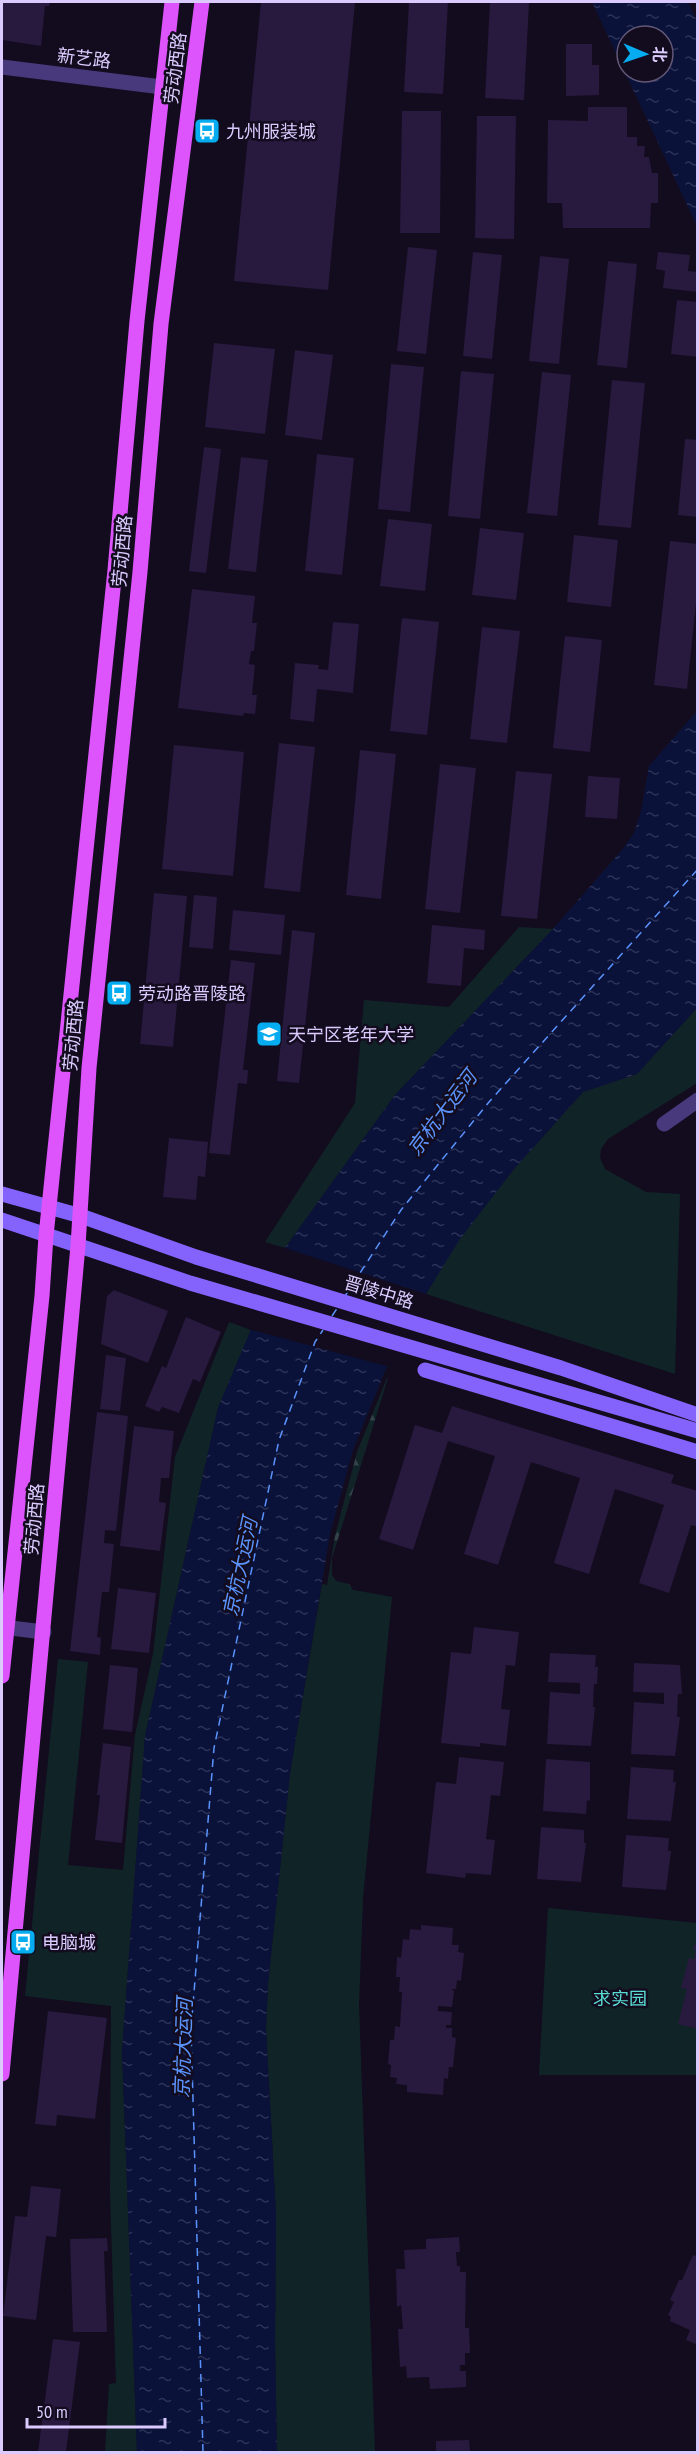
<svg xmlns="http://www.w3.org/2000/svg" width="699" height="2454" viewBox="0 0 699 2454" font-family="'PT Sans Narrow','Noto Sans SC',sans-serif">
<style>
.forest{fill:url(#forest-firs)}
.park{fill:#102428}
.water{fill:url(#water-ripples);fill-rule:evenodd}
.pier{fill:#130c1e}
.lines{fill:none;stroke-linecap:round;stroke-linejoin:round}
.ferry{stroke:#5b93fc;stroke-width:1.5;stroke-dasharray:8 6;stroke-linecap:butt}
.building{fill:#28193e}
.minor{stroke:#48387c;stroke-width:15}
.secondary{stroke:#8463fc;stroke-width:15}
.primary{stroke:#dd54fc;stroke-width:15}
.labels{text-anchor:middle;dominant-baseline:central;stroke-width:5;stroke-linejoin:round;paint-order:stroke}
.street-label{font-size:18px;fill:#dacafe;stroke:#130c1e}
.poi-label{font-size:18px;fill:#dacafe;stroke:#130c1e;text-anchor:start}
.park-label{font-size:18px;fill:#59dcd4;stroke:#130c1e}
.water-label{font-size:20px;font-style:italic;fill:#5b93fc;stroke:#130c1e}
</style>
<defs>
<pattern id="forest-firs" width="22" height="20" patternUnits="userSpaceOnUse" patternTransform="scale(1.5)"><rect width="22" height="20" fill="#102428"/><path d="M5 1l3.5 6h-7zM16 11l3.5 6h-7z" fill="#324248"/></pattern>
<pattern id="water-ripples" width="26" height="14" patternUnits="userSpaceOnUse" patternTransform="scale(1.5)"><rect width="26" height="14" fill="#0a123a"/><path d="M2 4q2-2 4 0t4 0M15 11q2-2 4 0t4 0" fill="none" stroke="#2d3358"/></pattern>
</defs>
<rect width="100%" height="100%" fill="#130c1e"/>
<path class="forest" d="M387 1378H388L332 1558V1575L336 1581 349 1584 352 1588 348 1606 311 1683 335 1536 357 1452Z"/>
<g class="park">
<path d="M519 927 553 929 395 1095 285 1248 265 1242 355 1103 364 1000 449 1007Z"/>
<path d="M697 1008V1083L608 1139 601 1149 600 1158 605 1169 646 1192 680 1194 675 1374 426 1294 459 1239 514 1169 583 1092 637 1074Z"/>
<path d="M229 1322 251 1330 218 1408 145 1736 122 2051 137 2452H105L109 2384 116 2383 110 2193 111 2006 25 1996 58 1659 88 1662 68 1865 123 1870 135 1735 153 1654 175 1457Z"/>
<path d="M322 1584 392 1597 363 1898 359 2005 375 2452H277L275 2342 276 2214 266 2028 268 1984 290 1773Z"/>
<path d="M548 1908 697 1923V2075H539Z"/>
</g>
<g class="water">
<path d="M592 2H688L698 23 697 226ZM627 36H663V72H627Z"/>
<path d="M697 711V1008L637 1074 583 1092 514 1169 460 1239 426 1294 385 1371 353 1450 330 1534 290 1773 268 1984 266 2028 276 2214 275 2342 277 2452H137L122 2051 145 1736 218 1408 285 1248 395 1095 553 929 621 851 634 833 641 811 649 766Z"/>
</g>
<path class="pier" d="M282 1247 429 1295 390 1367 248 1329Z"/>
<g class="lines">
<g class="ferry">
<path d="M345 1296 401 1210 489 1102 698 869"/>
<path d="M332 1316 338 1307"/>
<path d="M203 2452 191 2029 214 1748 279 1440 315 1342 323 1330"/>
</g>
</g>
<g class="building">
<path d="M2 2H50L49 6H45L41 46 2 40Z"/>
<path d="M261 2H355L328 290 234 281Z"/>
<path d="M409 2H448L443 94 404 92Z"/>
<path d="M490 2H529L524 100 485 98Z"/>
<path d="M566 44H592V65H599V95L566 96Z"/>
<path d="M588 107H627V137H637V146H645L644 157H649L652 173H658V203H651L650 228H563L562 203H547L548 120 588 121Z"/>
<path d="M402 111H441L440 233H400Z"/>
<path d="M477 116H516L514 239 475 238Z"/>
<path d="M408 247 437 250 426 354 397 351Z"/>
<path d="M473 252 502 255 492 359 463 356Z"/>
<path d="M658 252 690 255 688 271 698 272V292L663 288 665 271 656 269Z"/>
<path d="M540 256 569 259 559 364 529 361Z"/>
<path d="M608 261 637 264 627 368 597 365Z"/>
<path d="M677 300 698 302V357L671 354Z"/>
<path d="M214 343 275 349 265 434 205 427Z"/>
<path d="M295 350 333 355 322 440 285 435Z"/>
<path d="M391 364 424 367 410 512 378 509Z"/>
<path d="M461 371 494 374 480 519 448 516Z"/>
<path d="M542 372 571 375 557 516 527 513Z"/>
<path d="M612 380 645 383 631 528 598 525Z"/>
<path d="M685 439 698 440V517L678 515Z"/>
<path d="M204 447 221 449 206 573 189 571Z"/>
<path d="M317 454 354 458 342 575 305 571Z"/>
<path d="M241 457 268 460 256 572 228 569Z"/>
<path d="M388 519 432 524 425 591 380 586Z"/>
<path d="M480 528 524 533 516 600 472 595Z"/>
<path d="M574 535 618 540 611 607 567 602Z"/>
<path d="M670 541 698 544V584L687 689 654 685Z"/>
<path d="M192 589 255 596 252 623H257L254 651H251L249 664 255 665 252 695H257L255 714 244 713 243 716 178 708Z"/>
<path d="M402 618 439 622 427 735 390 731Z"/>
<path d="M333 622 359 624 353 693 317 689 314 722 290 719 295 663 319 665 318 669 328 670Z"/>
<path d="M482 627 520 631 507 743 470 739Z"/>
<path d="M565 636 602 640 590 752 553 748Z"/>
<path d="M279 743 315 747 300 892 264 888Z"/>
<path d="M174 745 244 752 233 876 162 869Z"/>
<path d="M360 750 396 754 381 899 346 895Z"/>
<path d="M440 764 476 768 460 913 425 909Z"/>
<path d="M516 771 552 774 537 919 501 916Z"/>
<path d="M588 776 620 778 617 819 585 817Z"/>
<path d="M154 893 187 896 173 1047 140 1044Z"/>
<path d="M194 895 217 897 213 949 189 947Z"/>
<path d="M233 910 285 915 281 955 229 950Z"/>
<path d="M432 925 485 930 484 950 464 948 461 986 427 983Z"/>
<path d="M292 930 315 933 299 1083 277 1081Z"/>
<path d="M231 960 255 963 243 1070H248L247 1084 238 1083 230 1155 209 1153Z"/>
<path d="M169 1138 208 1142 205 1177 198 1176 196 1200 163 1197Z"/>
<path d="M114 1290 168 1311 148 1363 101 1344 107 1296Z"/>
<path d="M186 1317 221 1332 200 1382 193 1379 179 1413 162 1407 159 1412 145 1406 162 1366 166 1368Z"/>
<path d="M106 1355 126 1358 120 1411 100 1409Z"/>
<path d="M452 1406 674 1475 671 1483 698 1491V1527L691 1525 669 1593 639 1583 664 1505 615 1489 589 1574 554 1563 580 1478 531 1462 498 1565 464 1554 495 1456 448 1441 413 1550 379 1539 415 1425 442 1433Z"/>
<path d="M97 1412 128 1416 116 1531 105 1530 104 1543 114 1544 109 1592H102L97 1637 101 1638 100 1655 70 1651Z"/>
<path d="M134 1426 174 1431 169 1478H161L159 1502 166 1503 160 1551 120 1546Z"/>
<path d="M118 1588 156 1593 149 1653 111 1649Z"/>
<path d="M474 1627 519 1632 515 1666 506 1665 501 1709 510 1710 506 1746 480 1743V1747L441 1743 451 1652 471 1654Z"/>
<path d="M550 1653 596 1655 595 1667H598L597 1684H594L593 1707H595L591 1746 547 1744 550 1692 580 1694V1683L548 1682Z"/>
<path d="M634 1663 680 1665 682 1694H678L677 1717H680L675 1756 631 1754 634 1702 664 1704V1693L633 1692Z"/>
<path d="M110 1665 138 1668 132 1732 103 1729Z"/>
<path d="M103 1743 131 1747 122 1843 95 1840 100 1795H97Z"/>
<path d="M459 1757 504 1762 500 1796 491 1795 486 1839 495 1840 491 1875 466 1873 465 1878 426 1873 436 1782 456 1784Z"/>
<path d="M546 1759 590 1762V1801L587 1800 586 1814 543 1811Z"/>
<path d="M631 1767 674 1770 673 1782H676L671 1821 627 1819Z"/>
<path d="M541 1827 584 1830V1843H586L581 1882 537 1879Z"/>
<path d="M626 1835 669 1838 668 1851H671L666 1890 622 1887Z"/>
<path d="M421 1925 453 1928 452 1945H459L458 1952 464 1953 461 1981 457 1980 456 1989H451L454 1991 452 2007 438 2006V2011L452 2012 451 2025H446V2028H452V2037L456 2038 453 2067H449L448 2079 444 2078 443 2095 407 2092V2085L396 2084 397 2078 390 2077 391 2065 388 2064 390 2040H394L395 2026 400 2027 402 1992H399L400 1977H396L397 1957 401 1958 403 1939 409 1940 410 1929 421 1930Z"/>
<path d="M698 1936V2029L678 2024 687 1989 681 1988 689 1958 694 1959 696 1950H693Z"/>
<path d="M48 2011 107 2018 95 2119 57 2115 56 2126 35 2124Z"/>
<path d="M31 2186 61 2189 56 2237 46 2236 36 2320 3 2316 15 2216 27 2217Z"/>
<path d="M459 2237 460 2252H456L457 2266H460V2272H466L465 2328H469L470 2353H465V2365H460V2371H466V2387L430 2389 429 2377 407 2378 406 2366 400 2367 398 2329H403L401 2305 397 2307 396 2269H405L404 2250 426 2249V2239Z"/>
<path d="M107 2238 108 2251H104L107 2332H73L70 2239Z"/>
<path d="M693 2255 698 2257V2345L686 2340 690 2330 670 2321 671 2317 668 2315 674 2302 670 2300 679 2280H682Z"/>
<path d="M53 2339 80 2342 66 2452H38Z"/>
<path d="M469 2440 470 2452H436V2441Z"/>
</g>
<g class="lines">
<g class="minor">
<path d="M2 67 162 87"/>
<path d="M664 1124 698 1100"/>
<path d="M2 1627 44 1632"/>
</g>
<g class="secondary">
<path d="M2 1194 81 1216 196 1257 561 1368 698 1415"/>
<path d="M2 1220 190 1283 698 1431"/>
<path d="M425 1370 698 1452"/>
</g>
<g class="primary">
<path d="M2 1676 42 1296 46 1236 115 570 137 321 172 2"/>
<path d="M2 2074 78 1246 89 1068 140 572 161 324 202 2"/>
</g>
</g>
<defs>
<symbol id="bus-square" viewBox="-11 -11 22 22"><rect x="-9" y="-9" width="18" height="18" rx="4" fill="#05acef" stroke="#130c1e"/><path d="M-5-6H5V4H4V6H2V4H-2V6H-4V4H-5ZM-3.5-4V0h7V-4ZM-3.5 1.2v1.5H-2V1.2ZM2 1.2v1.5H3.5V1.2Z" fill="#fff"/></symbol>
<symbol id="school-square" viewBox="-11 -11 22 22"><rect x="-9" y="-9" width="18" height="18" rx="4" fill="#05acef" stroke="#130c1e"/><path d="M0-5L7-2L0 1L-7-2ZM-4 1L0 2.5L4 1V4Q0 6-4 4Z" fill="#fff"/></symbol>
</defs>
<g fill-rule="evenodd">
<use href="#bus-square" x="192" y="116" width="30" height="30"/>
<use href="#bus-square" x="104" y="978" width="30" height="30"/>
<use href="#school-square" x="254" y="1019" width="30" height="30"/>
<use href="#bus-square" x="8" y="1927" width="30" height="30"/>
</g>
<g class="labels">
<g class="street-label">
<text transform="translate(84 58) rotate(7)">新艺路</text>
<text transform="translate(175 68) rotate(-83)">劳动西路</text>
<text transform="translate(122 551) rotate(-85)">劳动西路</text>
<text transform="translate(73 1035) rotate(-85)">劳动西路</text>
<text transform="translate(379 1292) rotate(17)">晋陵中路</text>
<text transform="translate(34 1519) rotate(-85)">劳动西路</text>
</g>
<g class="poi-label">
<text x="226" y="131">九州服装城</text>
<text x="138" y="993">劳动路晋陵路</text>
<text x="288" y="1034">天宁区老年大学</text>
<text x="42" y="1942">电脑城</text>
</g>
<g class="park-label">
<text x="620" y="1998">求实园</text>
</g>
<g class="water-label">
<text transform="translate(442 1113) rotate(-53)">京杭大运河</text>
<text transform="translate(240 1567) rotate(-78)">京杭大运河</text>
<text transform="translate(183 2048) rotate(-88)">京杭大运河</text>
</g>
</g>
<rect width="699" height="2454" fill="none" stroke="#dacafe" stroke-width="6"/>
<g transform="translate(645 54) rotate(92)"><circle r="28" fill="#130c1e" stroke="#635878" stroke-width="1.5"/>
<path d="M0-4.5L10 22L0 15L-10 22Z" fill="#05acef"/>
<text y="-9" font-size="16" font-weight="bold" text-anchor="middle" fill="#dacafe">北</text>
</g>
<path d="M27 2418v9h138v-9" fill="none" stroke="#dacafe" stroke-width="3"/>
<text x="36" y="2418" font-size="18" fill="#dacafe" stroke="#130c1e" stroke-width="4.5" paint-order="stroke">50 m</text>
</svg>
